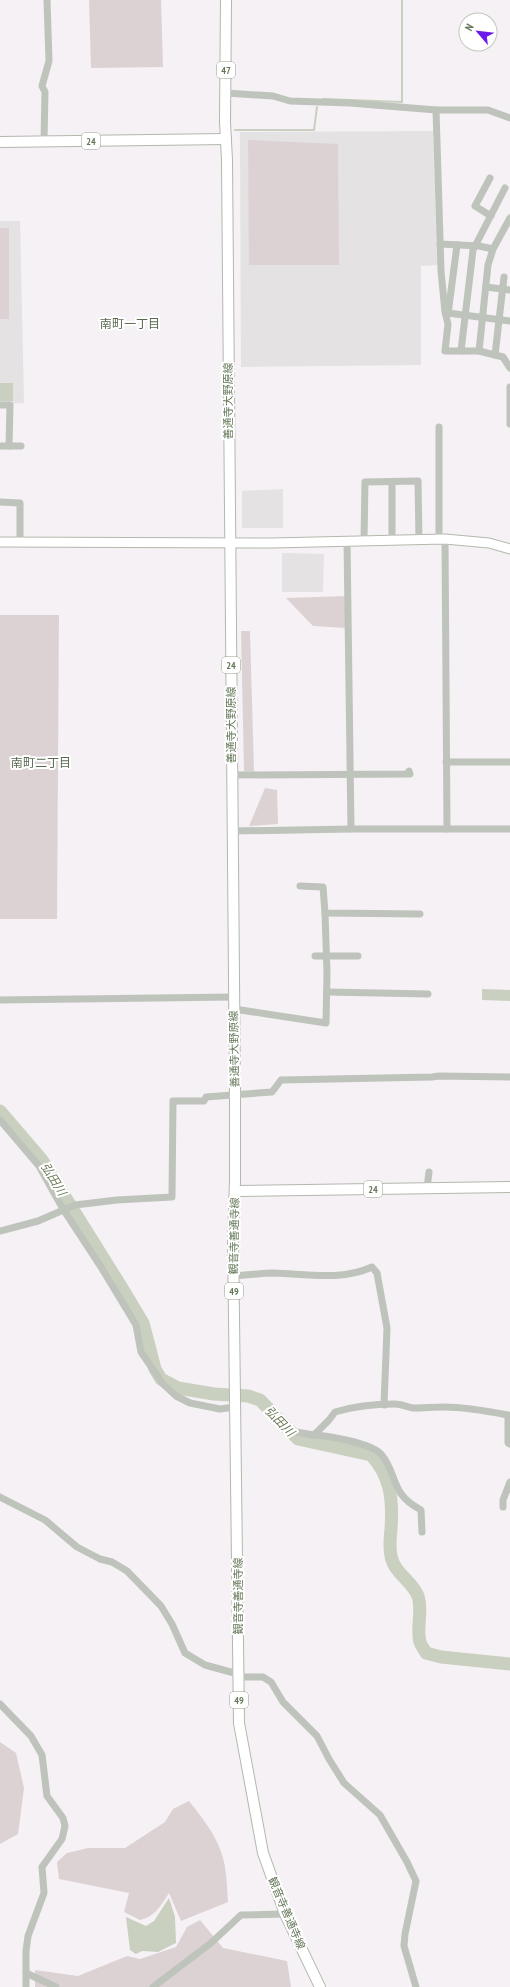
<svg xmlns="http://www.w3.org/2000/svg" width="510" height="1987" viewBox="0 0 510 1987" font-family="'PT Sans Narrow','Noto Sans JP',sans-serif">
<style>
.built{fill:#e4e2e2}
.green{fill:#dcd2d4}
.water{fill:#c9d0c0}
.lines{fill:none;stroke-linecap:round;stroke-linejoin:round}
.stream{stroke:#c9d0c0;stroke-width:2}
.river{stroke:#c9d0c0;stroke-width:13}
.secondary-casing{stroke:#b2b9ad;stroke-width:11}
.primary-casing{stroke:#b2b8ae;stroke-width:12}
.street{stroke:#bec4bb;stroke-width:7}
.secondary{stroke:#fff;stroke-width:9}
.primary{stroke:#fff;stroke-width:10}
.labels{text-anchor:middle;dominant-baseline:central;stroke-width:4;stroke-linejoin:round;paint-order:stroke}
.shield{fill:#fff;stroke:#94a08c;stroke-width:1}
.shield-label{font-size:10px;font-weight:bold;fill:#66785a}
.street-label{font-size:11px;fill:#66785a;stroke:#fff}
.neighbourhood-label{font-size:12px;fill:#5a6851;stroke:#fff}
.water-label{font-size:12px;font-style:italic;fill:#6c7a59;stroke:#fff}
</style>
<rect width="100%" height="100%" fill="#f5f1f4"/>
<g class="built">
<path d="M433 131 437 265 421 266V365L241 367 240 132Z"/>
<path d="M0 221H20L24 403 0 404Z"/>
<path d="M283 489V528H242V491Z"/>
<path d="M282 553 324 554 323 592H282Z"/>
</g>
<g class="green">
<path d="M89 0H161L163 67 91 68Z"/>
<path d="M248 140 338 144 339 265H249Z"/>
<rect x="0" y="228" width="9" height="91"/>
<path d="M347 596 346 628 313 626 286 598Z"/>
<path d="M0 615H59L57 919H0Z"/>
<path d="M241 631H250L254 771H244Z"/>
<path d="M265 788 277 790 278 824 249 826Z"/>
<path d="M0 1742 16 1753 24 1788 18 1834 0 1844Z"/>
<path d="M189 1801C203 1819 219 1838 224 1862 227 1875 227 1889 228 1902L181 1921 169 1893C161 1905 155 1917 140 1920L124 1912 129 1893 59 1879 57 1862 67 1853 88 1848H125L165 1822 173 1809Z"/>
<path d="M200 1920 223 1948 287 1961 291 1987H35V1970L78 1976 127 1956 140 1959 176 1947 187 1927Z"/>
</g>
<g class="water">
<rect x="0" y="383" width="13" height="18"/>
<path d="M482 989 510 990V1001L482 1000Z"/>
<path d="M169 1898 175 1917 176 1943 158 1952 142 1951 136 1954 130 1950 126 1917 146 1926 154 1921Z"/>
</g>
<g class="lines">
<g class="stream">
<path d="M323 99 402 102V0"/>
<path d="M235 130H314L317 107"/>
</g>
<path class="river" d="M0 1111 42 1160 122 1288 143 1323 155 1369 161 1379 178 1388 214 1394 248 1396 260 1400 298 1439 371 1455C391 1476 393 1501 391 1529 390 1538 389 1547 391 1556 394 1573 412 1581 418 1596 423 1611 416 1628 420 1642 421 1646 425 1650 426 1653L441 1657 510 1664"/>
<defs>
<path id="secondary" d="M0 542 272 543 445 539 489 543 510 549"/>
<g id="primary">
<path d="M226 0 225 122 227 160 235 1094V1181L233 1237 239 1723 263 1853 285 1914 320 1987"/>
<path d="M0 142 226 139"/>
<path d="M235 1191 510 1187"/>
</g>
</defs>
<use href="#secondary" class="secondary-casing"/>
<use href="#primary" class="primary-casing"/>
<g class="street">
<path d="M226 93 273 96 290 101 350 103 436 110H488L510 118"/>
<path d="M436 110 441 271 445 312 448 324 445 351H479L503 357 510 368"/>
<path d="M44 141 45 92 42 86 49 61 47 0"/>
<path d="M490 178 475 206 491 216"/>
<path d="M440 244 479 246 493 249"/>
<path d="M486 287 510 290"/>
<path d="M448 313 510 321"/>
<path d="M448 314 457 245"/>
<path d="M461 351 473 250 505 188"/>
<path d="M479 351 488 265 493 249 510 218"/>
<path d="M495 355 504 277"/>
<path d="M0 405H10L9 446"/>
<path d="M510 424V387"/>
<path d="M0 446H21"/>
<path d="M392 482V541"/>
<path d="M0 502 20 503V541"/>
<path d="M445 539 447 829"/>
<path d="M439 540V427"/>
<path d="M347 541 351 829"/>
<path d="M364 541 365 482 418 481 419 540"/>
<path d="M446 762H510"/>
<path d="M232 775 410 774 409 771"/>
<path d="M233 831 351 829H510"/>
<path d="M300 886 323 887 325 913 420 914"/>
<path d="M315 956H358"/>
<path d="M327 992 428 994"/>
<path d="M0 1000 234 997"/>
<path d="M234 1009 326 1023 327 973 325 913"/>
<path d="M0 1120 39 1166 63 1209 101 1267 136 1325 141 1352 163 1384 176 1396 190 1403 220 1409 235 1407"/>
<path d="M427 1188 429 1172"/>
<path d="M0 1231 38 1221 75 1205 117 1200 172 1197 173 1101H204L206 1097 272 1092 281 1080 432 1077 439 1076 510 1077"/>
<path d="M234 1276C247 1275 261 1273 274 1273 306 1274 342 1281 372 1267L377 1273 387 1328 384 1405"/>
<path d="M296 1432 314 1435 329 1420 335 1412C355 1406 375 1404 395 1404 401 1404 407 1407 413 1408 423 1408 434 1407 444 1407 466 1407 487 1411 508 1415V1443L510 1444"/>
<path d="M314 1435C330 1436 370 1443 381 1454 399 1476 389 1493 421 1510L422 1532"/>
<path d="M0 1497 45 1520 77 1547 100 1559 112 1562 127 1571 161 1606 172 1624 185 1653 205 1665 238 1674"/>
<path d="M503 1507V1500L510 1482"/>
<path d="M238 1677H263L271 1682 283 1702 317 1736 329 1759 344 1783 380 1815 407 1862 416 1881 405 1934 404 1946 416 1987"/>
<path d="M0 1704 31 1736 42 1755 47 1796 63 1818 65 1826 62 1839 42 1867 44 1893 28 1936 26 1951V1987"/>
<path d="M26 1973 56 1987"/>
<path d="M153 1987 211 1943 241 1915 285 1914"/>
</g>
<use href="#secondary" class="secondary"/>
<use href="#primary" class="primary"/>
</g>
<g class="labels">
<g class="shield">
<rect x="217" y="62" width="18" height="16" rx="3"/>
<rect x="82" y="133" width="18" height="16" rx="3"/>
<rect x="222" y="657" width="18" height="16" rx="3"/>
<rect x="364" y="1181" width="18" height="16" rx="3"/>
<rect x="225" y="1283" width="18" height="16" rx="3"/>
<rect x="230" y="1692" width="18" height="16" rx="3"/>
</g>
<g class="shield-label">
<text x="226" y="70">47</text>
<text x="91" y="141">24</text>
<text x="231" y="665">24</text>
<text x="373" y="1189">24</text>
<text x="234" y="1291">49</text>
<text x="239" y="1700">49</text>
</g>
<g class="street-label">
<text transform="translate(228 401) rotate(-90)">善通寺大野原線</text>
<text transform="translate(231 725) rotate(-90)">善通寺大野原線</text>
<text transform="translate(234 1049) rotate(-91)">善通寺大野原線</text>
<text transform="translate(234 1236) rotate(-89)">観音寺善通寺線</text>
<text transform="translate(238 1596) rotate(-90)">観音寺善通寺線</text>
<text transform="translate(287 1913) rotate(67)">観音寺善通寺線</text>
</g>
<g class="neighbourhood-label">
<text x="130" y="323">南町一丁目</text>
<text x="41" y="762">南町二丁目</text>
</g>
<g class="water-label">
<text transform="translate(54 1179) rotate(58)">弘田川</text>
<text transform="translate(280 1421) rotate(46)">弘田川</text>
</g>
</g>
<g transform="translate(478 32) rotate(298)"><circle r="19" fill="#ffffff" stroke="#c2c9bd"/>
<path d="M0-3L7 15L0 10L-7 15Z" fill="#6c1aec"/>
<text y="-6" font-size="11" font-weight="bold" text-anchor="middle" fill="#66785a">N</text>
</g>
</svg>
